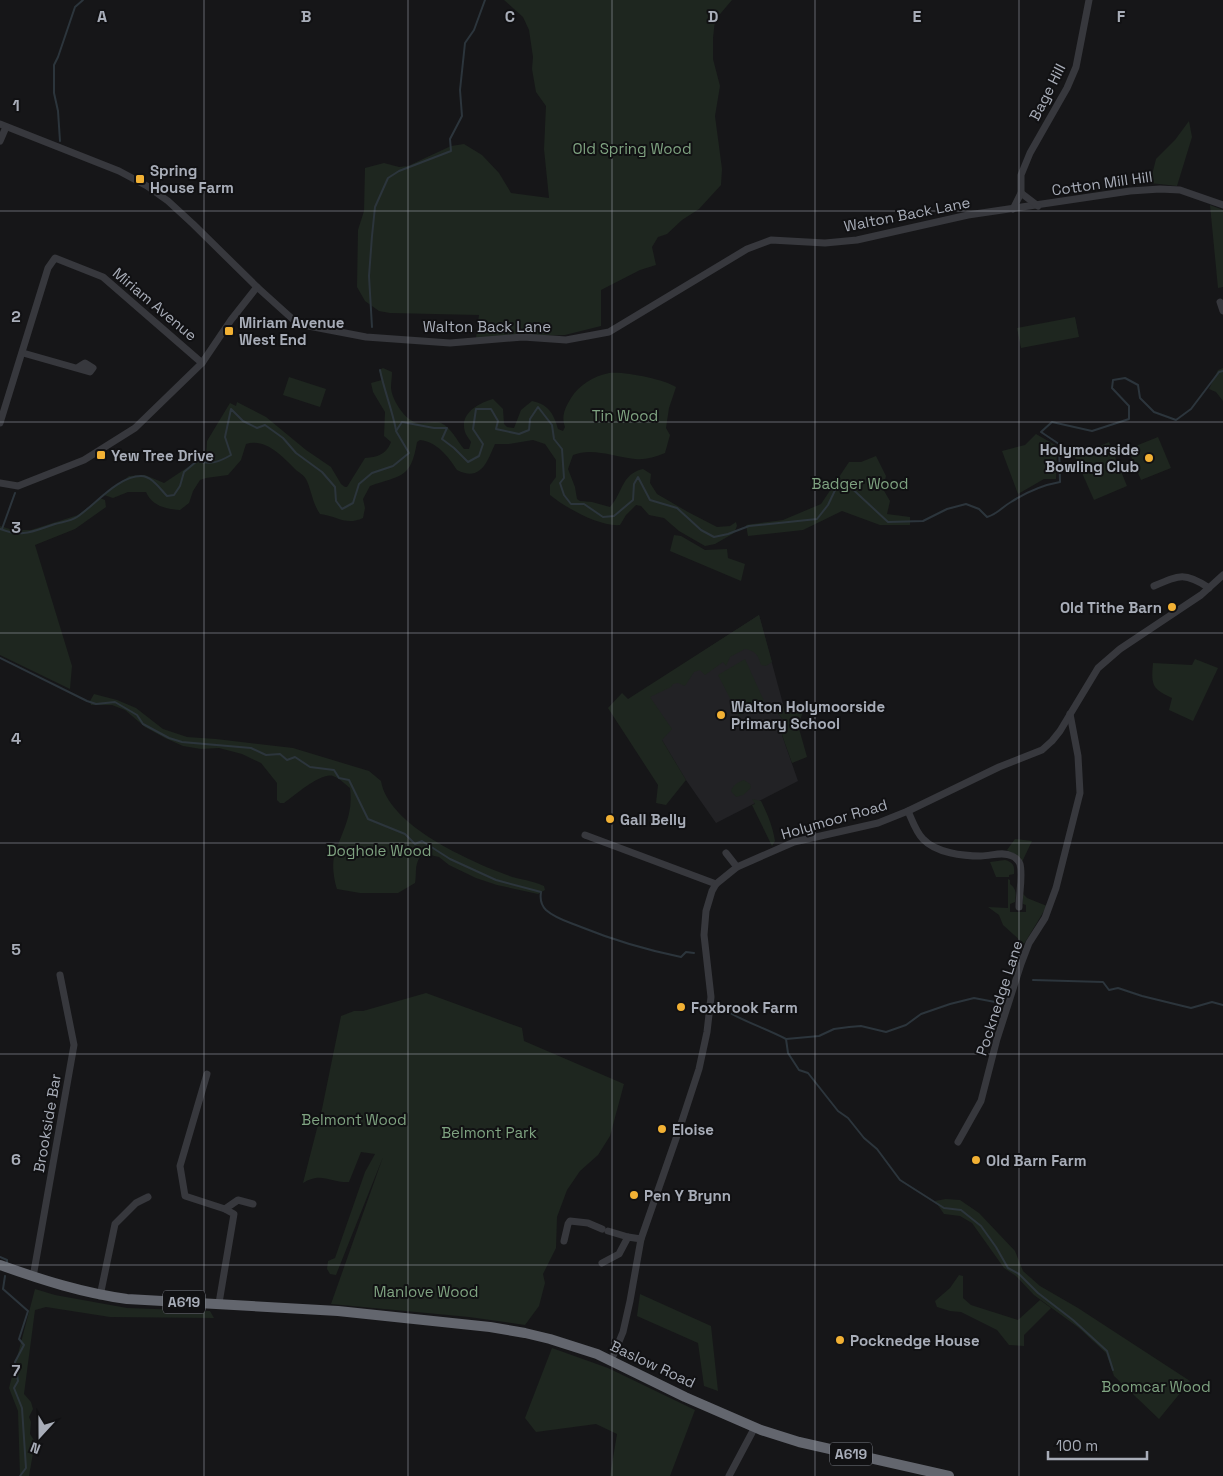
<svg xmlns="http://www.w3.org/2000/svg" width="1223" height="1476" viewBox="0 0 1223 1476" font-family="'Space Grotesk',sans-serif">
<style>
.built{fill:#222225}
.green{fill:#1e261f}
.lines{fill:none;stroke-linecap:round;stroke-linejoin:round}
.stream{stroke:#2c353c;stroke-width:2}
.minor{stroke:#37383d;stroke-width:7}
.highway{stroke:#63666e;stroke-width:10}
.grid{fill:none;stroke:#a8adb8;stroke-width:1;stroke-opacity:0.55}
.poi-dot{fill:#f2b134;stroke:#111113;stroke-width:2}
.labels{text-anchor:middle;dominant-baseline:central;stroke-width:4;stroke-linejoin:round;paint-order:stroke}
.shield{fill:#111113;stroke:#7b7e86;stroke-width:1}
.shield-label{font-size:14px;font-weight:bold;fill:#a8adb8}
.street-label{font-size:15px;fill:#a8adb8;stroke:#111113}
.park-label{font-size:15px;fill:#7fa381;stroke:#111113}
.poi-label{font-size:15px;font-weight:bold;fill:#a8adb8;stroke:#111113;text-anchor:start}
.grid-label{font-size:16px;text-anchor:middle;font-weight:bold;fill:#a8adb8;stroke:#111113;stroke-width:4;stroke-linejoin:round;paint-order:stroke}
</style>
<rect width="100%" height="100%" fill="#161618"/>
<path class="built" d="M759 615 783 704 774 709 785 722 782 735 798 781 716 823 686 780 662 740 645 689Z"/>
<g class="green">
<path d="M504 0H732L715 20 713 38V59L720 86 715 116 722 169 721 185 699 209 682 220 667 234 658 237 652 247 656 265 640 270 601 290V326L565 335 476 338 479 315 390 313 379 311 365 301 357 287 358 230 364 211 365 168 384 163 399 167 408 166 451 146 464 144 482 155 499 173 511 193 549 198 544 149 546 106 536 92 532 69 533 57 529 30 523 17Z"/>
<path d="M1189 121 1192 137 1177 186 1150 183 1156 159 1175 140Z"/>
<path d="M1210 205 1223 210V287L1218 288Z"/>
<path d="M1075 317 1079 337 1021 348 1017 328Z"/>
<path d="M383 368 392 372C392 377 391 383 391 388 392 400 405 421 418 423 425 424 434 421 441 423 451 427 457 441 464 449H469L471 442C469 439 466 435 465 432 459 413 479 403 493 399L503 409 504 424 507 427 514 428 521 410 532 401C548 404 554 414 558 429L563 431 565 427C561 416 565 408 571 398 579 385 594 376 609 373 623 371 664 379 676 387L669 408 666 428 670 435 665 453C655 457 645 460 635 459 615 457 592 447 573 455L568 469 575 487 577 499 580 501 592 502 610 507C623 493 621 474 643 469L651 474 650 483 657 494 688 512 717 527 730 526 736 522 737 526 734 533 715 544 705 546 679 531 664 518 649 515 641 506 636 505 626 515 620 525C600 527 566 508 550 495V485L556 477V460L545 444 533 440 509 444H495C487 462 481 482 457 470 448 456 437 442 420 440L417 442C411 479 401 475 370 486L363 499 365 508 363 518C346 526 337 516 320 514 313 504 312 493 307 481 305 476 300 473 296 470 283 457 266 438 246 444L241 460 228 475 206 478 200 480 193 491 189 503 180 510C166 509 152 506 146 492H128L113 498 104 495 129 476 145 475 164 483 194 463 206 458 207 441 230 403 236 406 237 402 266 417 306 450 331 467 341 484 345 487H347L365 458C377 457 386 455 391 442L384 436 385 412 373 392 371 383 382 380 379 370Z"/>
<path d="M1223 368V401L1216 392 1209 389 1218 370Z"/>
<path d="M289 377 326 389 320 407 283 395Z"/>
<path d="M1036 434 1057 446 1056 479H1044L1018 494 1002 451 1025 445Z"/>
<path d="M1158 437 1171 468 1141 480 1128 449Z"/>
<path d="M1109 442 1127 486 1094 500 1075 457Z"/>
<path d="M876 456 886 476 883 489 890 501 887 514 910 517V525H880L842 511 803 530 748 536 746 525 783 520 821 504 849 462H861Z"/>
<path d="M100 498 105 500 106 507 75 529 35 545 72 666 70 689 0 655V526L13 530H31L78 515Z"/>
<path d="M674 535 681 536 705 550 727 549 728 558 745 564 741 581 670 551Z"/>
<path d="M759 615 772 662 766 666 761 665C758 655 756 651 745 649L730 657 726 666 723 662 705 675 700 670 694 672 685 686 678 683 673 684 671 687 650 697 672 729 662 740 686 780 666 805 656 803 658 785 608 708 622 693 628 699Z"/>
<path d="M745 659 764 701 739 716 718 675Z"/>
<path d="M1195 659 1218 668 1193 721 1169 710 1172 698C1152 689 1151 685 1153 663L1192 665Z"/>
<path d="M94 694 117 700 136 708 163 729 187 737 216 739 293 748 369 771 381 781C388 825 469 861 507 875 519 880 533 880 544 886L545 890 538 894 497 885 476 878 449 865 439 857 430 855 420 857C414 866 417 873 415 883L398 893H360L337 889C334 880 332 866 334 857 341 832 354 816 350 788 345 784 339 778 333 776 321 772 294 796 284 803H280L277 800V783L261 763 242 754 219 748 201 749 183 746 165 738 145 727 125 710 112 705H91L90 701Z"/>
<path d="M783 704 785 714 805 707 798 725 807 757 792 763 782 735 785 722 774 709Z"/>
<path d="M744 780 750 784 751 788 743 795 736 797 731 791C733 785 738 782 744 780Z"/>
<path d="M752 799 761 801C767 813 773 827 775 841L772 846 752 805 755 804Z"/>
<path d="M1015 839 1032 841 1022 862 1016 855 1007 850Z"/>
<path d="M1005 860C1013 862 1015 866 1014 874L1009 875V877H996L990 862Z"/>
<path d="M1008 879 1010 880V884C1017 889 1016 895 1015 902L1010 904V912H1026V905L1023 904V894L1027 898 1047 906 1024 944 1003 925 999 915 988 907 1008 908Z"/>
<path d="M426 993 522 1028 524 1041 624 1084 610 1136 598 1155 580 1171 567 1190 557 1217 556 1248 543 1274 545 1283 539 1306 525 1325 469 1317 331 1304 383 1157 336 1275 330 1274 327 1269 328 1261 335 1258 365 1172 375 1154 361 1152 349 1182C331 1183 321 1171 303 1183L322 1109 341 1016 354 1011H363Z"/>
<path d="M946 1199 960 1200 979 1213 1015 1251 1023 1271 1040 1286 1078 1308 1190 1381 1159 1419 1114 1376 1106 1353 1079 1328 1034 1295 1016 1276 1004 1268 972 1223 960 1216 944 1214 935 1201Z"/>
<path d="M959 1275 963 1276V1298L971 1305 1018 1320 1040 1300 1051 1308 1024 1335V1346L1009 1345 997 1330 961 1312 950 1311 937 1307 935 1301 950 1288Z"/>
<path d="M35 1289 55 1295 127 1308 210 1311 214 1318 110 1317 46 1307 35 1310 24 1394 31 1402 33 1409 29 1417 31 1422 30 1434 35 1442 29 1476H20L18 1411 9 1388Z"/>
<path d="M640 1294 711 1326 718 1391 704 1386 698 1343 637 1316Z"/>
<path d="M552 1348 608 1368 695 1410 670 1476H610L617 1434 596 1424 536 1432 525 1418Z"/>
</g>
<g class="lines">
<g class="stream">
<path d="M60 141 58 111 54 93V65L58 57 75 7 83 0"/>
<path d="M372 327 369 276 372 236 375 207 388 178 399 171 451 151 450 139 462 116 460 90 465 43 474 30 485 0"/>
<path d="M380 370C384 390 392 409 396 430"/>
<path d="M0 529C23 538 33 531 55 524 62 522 71 521 77 517 95 505 118 476 141 476 152 476 160 489 167 496L174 495 180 486 184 472 197 461C211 465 219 462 231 455L225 437 231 409 243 421 257 428 265 425 283 438 296 453 322 472 335 487 336 501 342 509 353 503 359 484 372 473 393 466 409 453 396 431 402 422 434 428H447L442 439 454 448 468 462 479 456 483 444 473 429 476 409H491L498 421 496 429 519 434 529 430 530 419 538 407 552 425 554 439 562 449 564 478 560 483 564 495 571 504H584L603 517 614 516 633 500 634 484 638 477 650 500 677 508 701 530 714 537 728 534 749 526 817 519 828 505 838 484 846 483 888 522 923 521 947 509 966 504 979 509 987 517C998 514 1002 507 1011 502 1025 493 1043 485 1060 482L1059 444 1041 432 1052 422 1092 431 1129 419V406L1112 388 1113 380 1125 378 1138 385 1140 398 1154 412 1176 420 1191 409 1219 372 1223 371"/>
<path d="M2 529 15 493"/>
<path d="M0 658 87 701 96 704 115 702 137 715 143 724 169 738 182 742 251 748 266 755 280 754 287 760 295 757 310 767 334 770 339 778 349 780 368 819 405 834 415 844 422 841 450 859 496 880 541 892C540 898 541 905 546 910 556 919 569 922 581 927 613 940 647 950 681 957L686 952 694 953"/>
<path d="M1033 980 1103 982 1109 990 1118 988 1142 996 1191 1008 1212 1002 1223 1005"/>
<path d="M721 1008C742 1021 765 1028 786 1039L788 1053 799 1070 808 1073 838 1111 848 1118 864 1138 877 1149 900 1180 944 1208 961 1210 981 1226 996 1247 1008 1268 1019 1274 1038 1293 1073 1320 1107 1351 1113 1370"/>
<path d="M786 1039 819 1036 834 1029 849 1027 861 1026 886 1032 906 1025 921 1014 950 1004 974 998 995 1002"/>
<path d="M0 1257 7 1260V1263"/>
<path d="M5 1276 3 1289 28 1311 19 1339 24 1345 15 1362 18 1381 14 1388 22 1408 26 1468 20 1476"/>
</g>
<g class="minor">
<path d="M0 124 119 171 147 186 168 201 193 224 257 287 298 324 366 337 450 343 523 337 566 340 609 332 747 249 771 240 825 243 857 240 968 215 1130 191 1160 189 1180 190 1223 205"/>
<path d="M0 141 6 127"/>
<path d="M1021 193 1038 206"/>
<path d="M1013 209 1021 193V175L1030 153 1067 88 1076 67 1089 0"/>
<path d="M1220 302 1223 311"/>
<path d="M23 353 90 372 93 368 85 363 77 368"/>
<path d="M0 423 48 268 55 258 103 277 202 363"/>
<path d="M0 483 18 486 84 460 135 428 202 363 231 320 257 287"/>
<path d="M1154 586C1179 575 1185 572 1209 588"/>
<path d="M908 811C912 820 916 832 923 839 936 853 963 856 981 856 991 856 1003 851 1012 856 1015 857 1019 861 1020 864 1023 876 1019 894 1019 907"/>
<path d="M585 835 716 884"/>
<path d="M726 853 737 867"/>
<path d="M207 1074 180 1166 185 1196 225 1209"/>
<path d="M958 1142 981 1101 997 1039 1021 964 1029 943 1045 918 1056 888 1080 793 1078 756 1070 714"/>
<path d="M608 1231 628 1237"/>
<path d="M564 1241 568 1224 570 1221 588 1223 602 1229"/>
<path d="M602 1263 619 1254 628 1237 641 1239"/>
<path d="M33 1277 74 1045 60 975"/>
<path d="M100 1296 115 1224 136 1203 148 1197"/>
<path d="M219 1303 234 1214 225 1209 238 1200 253 1204"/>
<path d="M611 1361 623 1332 630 1301 641 1239 679 1130 699 1069 707 1032 711 997 704 935 706 911 712 891 716 884 737 867 794 842 878 823 908 811 999 767 1042 750 1052 741 1060 731 1098 668 1120 649 1201 595 1223 575"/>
<path d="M729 1476 755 1427"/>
</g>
<path class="highway" d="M0 1265C42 1280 83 1293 127 1299L338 1311 490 1327 525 1333 550 1339 597 1354 685 1397 761 1430 799 1442 949 1476"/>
</g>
<path class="grid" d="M204 0V1476M408 0V1476M612 0V1476M815 0V1476M1019 0V1476M0 211H1223M0 422H1223M0 633H1223M0 843H1223M0 1054H1223M0 1265H1223"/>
<g class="poi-dot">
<rect x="135" y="174" width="10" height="10" rx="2.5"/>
<rect x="224" y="326" width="10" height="10" rx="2.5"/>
<rect x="96" y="450" width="10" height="10" rx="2.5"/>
<circle cx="1149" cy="458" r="5"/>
<circle cx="1172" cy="607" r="5"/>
<circle cx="721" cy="715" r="5"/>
<circle cx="610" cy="819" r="5"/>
<circle cx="681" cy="1007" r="5"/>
<circle cx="662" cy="1129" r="5"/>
<circle cx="976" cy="1160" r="5"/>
<circle cx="634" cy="1195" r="5"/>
<circle cx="840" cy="1340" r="5"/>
</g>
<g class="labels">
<g class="shield">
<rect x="163" y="1290.5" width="42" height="23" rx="4"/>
<rect x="830" y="1442.5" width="42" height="23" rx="4"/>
</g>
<g class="shield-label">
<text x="184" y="1302">A619</text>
<text x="851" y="1454">A619</text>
</g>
<g class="street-label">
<text transform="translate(1047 92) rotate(-63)">Bage Hill</text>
<text transform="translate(1102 183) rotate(-8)">Cotton Mill Hill</text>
<text transform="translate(907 214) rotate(-11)">Walton Back Lane</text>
<text transform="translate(155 304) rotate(40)">Miriam Avenue</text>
<text x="487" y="326">Walton Back Lane</text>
<text transform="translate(834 819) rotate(-16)">Holymoor Road</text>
<text transform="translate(999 998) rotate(-72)">Pocknedge Lane</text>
<text transform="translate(47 1123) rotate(-80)">Brookside Bar</text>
<text transform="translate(653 1364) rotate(25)">Baslow Road</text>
</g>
<g class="park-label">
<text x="632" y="148">Old Spring Wood</text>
<text x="625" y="415">Tin Wood</text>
<text x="860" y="483">Badger Wood</text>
<text x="379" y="850">Doghole Wood</text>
<text x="354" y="1119">Belmont Wood</text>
<text x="489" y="1132">Belmont Park</text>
<text x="426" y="1291">Manlove Wood</text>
<text x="1156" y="1386">Boomcar Wood</text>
</g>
<g class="poi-label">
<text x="150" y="170">Spring<tspan x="150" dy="17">House Farm</tspan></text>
<text x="239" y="322">Miriam Avenue<tspan x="239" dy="17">West End</tspan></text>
<text x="1139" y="449" text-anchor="end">Holymoorside<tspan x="1139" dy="17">Bowling Club</tspan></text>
<text x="111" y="455">Yew Tree Drive</text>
<text x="1162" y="607" text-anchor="end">Old Tithe Barn</text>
<text x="731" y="706">Walton Holymoorside<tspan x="731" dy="17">Primary School</tspan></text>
<text x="620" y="819">Gall Belly</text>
<text x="691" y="1007">Foxbrook Farm</text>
<text x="672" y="1129">Eloise</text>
<text x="986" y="1160">Old Barn Farm</text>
<text x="644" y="1195">Pen Y Brynn</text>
<text x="850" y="1340">Pocknedge House</text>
</g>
</g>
<g class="grid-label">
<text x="102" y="22">A</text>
<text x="306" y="22">B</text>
<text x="510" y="22">C</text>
<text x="713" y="22">D</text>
<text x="917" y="22">E</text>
<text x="1121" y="22">F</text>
<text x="16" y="111">1</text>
<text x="16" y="322">2</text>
<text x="16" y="533">3</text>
<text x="16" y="744">4</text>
<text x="16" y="955">5</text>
<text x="16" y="1165">6</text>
<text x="16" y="1376">7</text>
</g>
<g transform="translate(40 1436) rotate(201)" stroke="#111113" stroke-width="4" paint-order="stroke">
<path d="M0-4L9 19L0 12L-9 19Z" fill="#a8adb8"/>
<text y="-8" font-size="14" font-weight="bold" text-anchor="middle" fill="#a8adb8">N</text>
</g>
<path d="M1048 1451v8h99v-8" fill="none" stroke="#a8adb8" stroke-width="2.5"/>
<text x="1056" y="1451" font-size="15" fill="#a8adb8" stroke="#111113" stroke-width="4" paint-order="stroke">100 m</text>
</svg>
